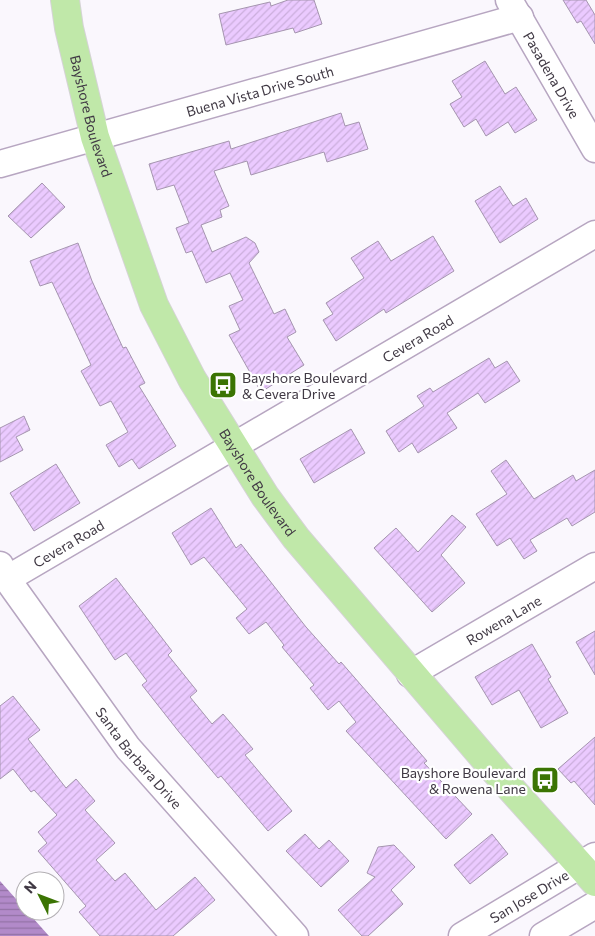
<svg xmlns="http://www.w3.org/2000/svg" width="595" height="936" viewBox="0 0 595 936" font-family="Commissioner,sans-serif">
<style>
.water{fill:url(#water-rules)}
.building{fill:url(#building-hatch);stroke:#a595af}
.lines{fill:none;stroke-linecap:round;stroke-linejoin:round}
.minor-casing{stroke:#b7a6c1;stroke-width:29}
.major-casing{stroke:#d5d3d6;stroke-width:30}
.minor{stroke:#fff;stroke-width:26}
.major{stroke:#c0e8a9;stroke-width:28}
.labels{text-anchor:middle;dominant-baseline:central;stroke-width:4.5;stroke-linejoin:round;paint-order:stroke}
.street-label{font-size:14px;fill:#403944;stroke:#fff}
.poi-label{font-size:14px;fill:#403944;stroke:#fff;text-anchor:start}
</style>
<defs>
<pattern id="water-rules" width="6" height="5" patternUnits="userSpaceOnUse" patternTransform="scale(1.25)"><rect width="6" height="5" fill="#b28ac9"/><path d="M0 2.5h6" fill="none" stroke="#9272a5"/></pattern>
<pattern id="building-hatch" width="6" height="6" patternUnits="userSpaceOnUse" patternTransform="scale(1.25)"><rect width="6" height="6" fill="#ebcaff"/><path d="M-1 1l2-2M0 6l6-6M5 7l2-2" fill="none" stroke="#cbaedc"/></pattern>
</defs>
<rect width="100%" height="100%" fill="#faf7fd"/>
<path class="water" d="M0 881 49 936H0Z"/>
<g class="building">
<path d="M288 0H314L322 24 295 33 293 28 226 45 219 14 270 2 271 6Z"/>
<path d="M563 0H586L595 15V44L581 21 577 23Z"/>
<path d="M485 61 505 94 516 87 537 120 515 133 508 122 486 136 476 119 464 127 450 104 462 97 452 81Z"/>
<path d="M341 113 345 126 359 122 368 149 327 162 324 152 251 175 247 161 214 171 229 206 220 210 222 217 201 225 212 252 246 237 255 243 259 252 249 263 274 314 285 309 296 332 287 337 304 365 261 392 229 335 240 330 229 306 243 300 230 273 206 283 192 251 186 253 176 228 189 223 174 185 157 190 149 164 229 141 231 149Z"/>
<path d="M42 183 65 207 31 238 8 216Z"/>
<path d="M500 186 513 206 526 198 538 219 500 243 475 201Z"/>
<path d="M433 236 454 271 386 313 384 309 336 341 323 320 333 314 326 303 364 278 351 258 378 241 391 261Z"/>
<path d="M78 243 92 281 123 348 126 347 145 383 139 386 176 446 139 469 132 459 119 467 106 445 128 432 111 401 100 406 81 371 91 365 52 282 40 286 30 261Z"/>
<path d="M489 358 495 368 507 361 520 381 485 403 478 393 447 413 457 428 418 453 412 443 399 452 386 431 424 406 417 396 430 388 433 392Z"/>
<path d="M24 416 30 430 16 437 23 450 0 462V428Z"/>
<path d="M351 429 365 453 314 483 300 459Z"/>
<path d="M506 460 534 499 573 475 576 481 595 470V512L572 526 567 518 530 540 537 551 524 559 510 538 497 546 476 514 507 494 491 471Z"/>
<path d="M56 464 80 503 34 531 10 493Z"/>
<path d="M211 508 236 548 241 544 306 627 339 664 341 662 427 761 424 763 472 814 446 839 346 731 356 722 339 701 328 710 310 688 314 685 282 647 284 645 266 622 249 634 236 618 247 609 204 557 191 565 172 533Z"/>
<path d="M452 515 466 527 441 555 465 583 432 612 374 548 396 528 418 552Z"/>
<path d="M116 578 172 651 168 655 197 691 190 697 212 724 223 714 253 749 245 755 292 811 268 831 221 776 218 778 179 732 142 685 147 681 126 653 115 660 79 606Z"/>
<path d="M595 631V675L576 642Z"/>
<path d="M532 644 551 677 548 679 568 713 541 728 519 690 492 705 475 677Z"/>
<path d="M13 696 40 730 28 739 66 788 76 779 95 801 85 810 115 843 96 860 115 881 125 873 156 910 195 877 215 900 173 936H100L79 912 86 906 38 851 47 843 38 832 57 815 34 790 31 792 13 769 0 779V706Z"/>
<path d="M595 737V805L574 781 571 783 558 769Z"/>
<path d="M305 834 319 849 329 840 349 861 321 887 286 851Z"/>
<path d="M492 834 508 854 470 884 454 865Z"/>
<path d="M394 845 415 867 391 890 403 904 368 936H362L338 910 375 877 367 873 378 847Z"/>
</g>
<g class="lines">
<defs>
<g id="minor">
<path id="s1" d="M509 0 595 149"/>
<path id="s2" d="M0 164 520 17"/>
<path id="s3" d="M0 565 7 579 128 748 295 936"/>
<path id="s4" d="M7 579 595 234"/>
<path id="s5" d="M410 674 595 566"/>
<path id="s6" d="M462 936 595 856"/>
<path d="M543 936 595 905"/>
</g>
<g id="major">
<path id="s7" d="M65 0 69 28 95 137 154 305 192 379 265 496 296 538 496 772 595 882"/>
</g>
</defs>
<use href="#minor" class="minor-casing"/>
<use href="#major" class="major-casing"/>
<use href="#minor" class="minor"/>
<use href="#major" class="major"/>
</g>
<defs>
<symbol id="bus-square" viewBox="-11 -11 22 22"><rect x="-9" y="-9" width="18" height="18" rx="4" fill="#3b7403" stroke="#fff"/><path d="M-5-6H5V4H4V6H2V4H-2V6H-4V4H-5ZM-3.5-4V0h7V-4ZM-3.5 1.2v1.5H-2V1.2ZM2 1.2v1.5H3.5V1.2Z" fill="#fff"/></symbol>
</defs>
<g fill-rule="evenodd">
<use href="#bus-square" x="207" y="369" width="32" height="32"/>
<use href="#bus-square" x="529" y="764" width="32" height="32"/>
</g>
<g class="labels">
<g class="street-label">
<text stroke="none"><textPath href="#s1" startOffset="86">Pasadena Drive</textPath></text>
<text stroke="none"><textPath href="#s2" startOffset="270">Buena Vista Drive South</textPath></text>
<text stroke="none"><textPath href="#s7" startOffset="119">Bayshore Boulevard</textPath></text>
<text stroke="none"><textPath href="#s4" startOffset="476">Cevera Road</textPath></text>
<text stroke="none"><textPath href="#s7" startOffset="524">Bayshore Boulevard</textPath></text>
<text stroke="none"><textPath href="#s4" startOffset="71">Cevera Road</textPath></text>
<text stroke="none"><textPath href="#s5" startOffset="108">Rowena Lane</textPath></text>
<text stroke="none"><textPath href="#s3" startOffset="238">Santa Barbara Drive</textPath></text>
<text stroke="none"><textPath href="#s6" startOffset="78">San Jose Drive</textPath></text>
</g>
<g class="poi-label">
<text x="242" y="377">Bayshore Boulevard<tspan x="242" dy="16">&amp; Cevera Drive</tspan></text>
<text x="526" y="772" text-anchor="end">Bayshore Boulevard<tspan x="526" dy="16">&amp; Rowena Lane</tspan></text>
</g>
</g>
<g transform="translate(40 896) rotate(312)"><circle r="24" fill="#ffffff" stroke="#b3b0b4"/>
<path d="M0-4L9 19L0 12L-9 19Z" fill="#3b7403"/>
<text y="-8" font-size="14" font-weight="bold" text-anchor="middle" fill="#403944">N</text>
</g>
</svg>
